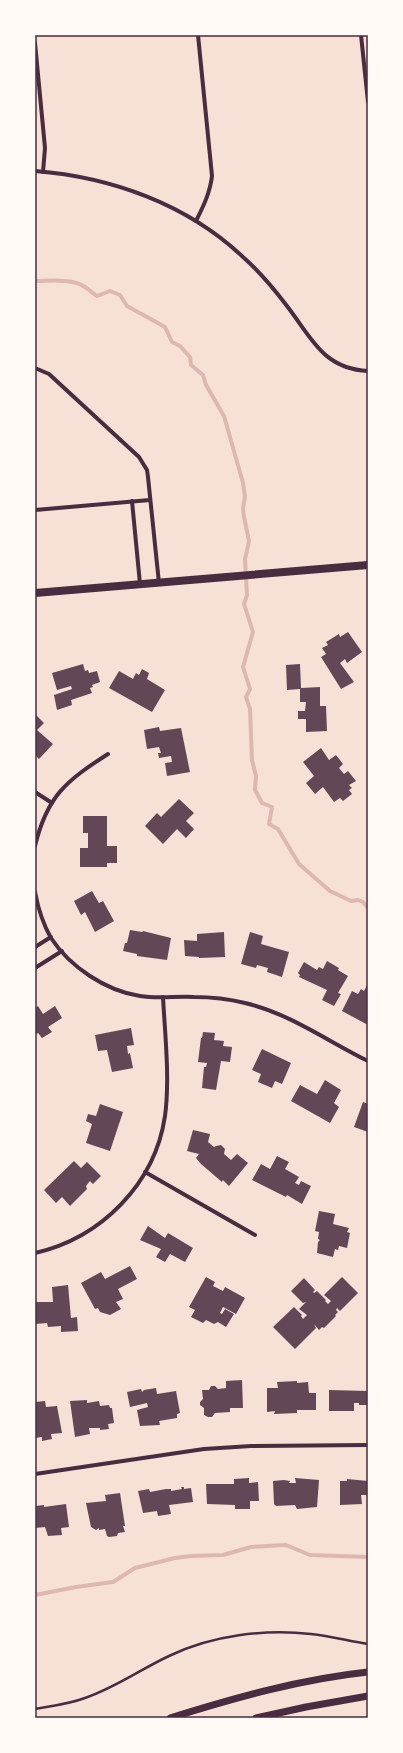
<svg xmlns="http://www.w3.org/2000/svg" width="403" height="1753" viewBox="0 0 403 1753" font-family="Commissioner,sans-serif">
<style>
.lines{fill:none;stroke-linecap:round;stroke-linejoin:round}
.stream{stroke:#dcb8b0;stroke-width:4}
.building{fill:#644757}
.path{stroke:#4a2c40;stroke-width:2.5}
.minor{stroke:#4a2c40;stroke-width:4}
.tertiary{stroke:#4a2c40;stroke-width:7}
.secondary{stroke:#4a2c40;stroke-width:8}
.neatline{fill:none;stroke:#4a2c40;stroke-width:1.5}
</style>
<rect width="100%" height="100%" fill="#f7e1d7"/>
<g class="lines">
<g class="stream">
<path d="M35 281C50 281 72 278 85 287 90 290 92 293 97 296L110 291 120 295 127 306 165 327 172 342 180 346 190 357 191 365 203 375 206 385 224 416 243 483 245 497 243 508 244 517 249 541 245 559 247 595 244 604 253 632 243 667 250 689 246 697 250 709 252 760 256 776 255 790 262 803 272 807 269 824 278 829 299 864 330 891 351 901 358 900 363 902 368 908"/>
<path d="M35 1595 76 1587 113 1582 135 1568 175 1558 191 1556 223 1555 251 1547 286 1545 310 1555 368 1557"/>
</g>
</g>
<g class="building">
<path d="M348 632 362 652 347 663 345 659 340 663 354 682 341 689 321 657 326 654 322 648 328 645 326 642 339 634 340 637Z"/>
<path d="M83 664 85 671 88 670 89 673 97 671 100 682 92 685 93 687 90 688 92 693 71 700 72 705 57 710 54 695 72 689 71 686 57 690 52 673Z"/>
<path d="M300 664 301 688 320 687V706H326L327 731 306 732V719H298V711H305L306 702H300V689L287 690 286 665Z"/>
<path d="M142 669 149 673 147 679 165 690 152 712 109 688 119 671 133 679 136 673 139 675Z"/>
<path d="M35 714 44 723 37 730 53 744 39 759 35 755Z"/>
<path d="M159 727 160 731 181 728 190 772 167 776 165 763 172 762 171 756 159 758 158 753H161L159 747 147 749 144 730Z"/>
<path d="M321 748 329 760 336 755 343 764 339 768 344 774 348 771 356 781 349 785 352 788 349 790 352 794 343 801 340 798 334 802 323 787 315 794 306 783 314 776 303 762Z"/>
<path d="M179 799 194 813 186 821 194 829 186 838 177 829 163 844 145 826 157 813 161 817Z"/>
<path d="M83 816H107V846H117V863H107V867H80V848H88V833H83Z"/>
<path d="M92 891 99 903 103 901 114 921 95 932 85 912 81 915 74 901Z"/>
<path d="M130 930 142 932 143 931 171 938 167 960 137 956V954L123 951 125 943H127Z"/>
<path d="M224 932 225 957 199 958V957L185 956 184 940 197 941V934Z"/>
<path d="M250 932 263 936 261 944 289 952 282 977 267 972 268 968 257 965 256 968 241 964Z"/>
<path d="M327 961 339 968 338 970 348 976 338 993 341 994 334 1006 322 1000 327 990 299 977 300 975 298 973 304 962 317 970 319 967 323 969Z"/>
<path d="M367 985 368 986V1025L342 1011 352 991 358 994 361 989 364 991Z"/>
<path d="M38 1006 43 1014 55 1006 62 1018 48 1027 52 1032 42 1038 38 1033 35 1035V1008Z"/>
<path d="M131 1028 134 1045 127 1046 128 1054 130 1053 133 1068 112 1072 107 1050 98 1051 95 1035Z"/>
<path d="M203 1032 215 1033 214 1040 224 1041 223 1046 232 1047 230 1062 221 1061 216 1090 202 1088 204 1067H206L207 1063 198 1062 201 1038H202Z"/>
<path d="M262 1049 291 1063 282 1084 275 1081 272 1088 258 1082 261 1074 252 1070Z"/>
<path d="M325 1080 341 1090 334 1103 339 1107 330 1123 291 1101 300 1085 317 1094Z"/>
<path d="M363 1102 368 1104V1132L354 1127Z"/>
<path d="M100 1104 123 1112 110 1151 86 1143 92 1124 86 1121 88 1114 96 1116Z"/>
<path d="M193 1130 210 1134 208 1142 214 1147 216 1146 221 1145 225 1149 224 1154 231 1160 237 1154 248 1163 229 1186 223 1180 222 1182 201 1164 196 1158 199 1154 187 1151Z"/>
<path d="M277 1156 289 1162 285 1169 299 1177 295 1183 299 1185 301 1181 311 1186 302 1204 287 1195 286 1197 252 1180 261 1164 270 1169Z"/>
<path d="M74 1161 81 1168 87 1162 101 1176 93 1184 90 1181 86 1186 87 1189 70 1206 62 1197 56 1203 44 1190Z"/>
<path d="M319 1211 335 1214 333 1224 349 1228 347 1232 350 1233 347 1248 339 1246 338 1250 335 1249 333 1257 317 1253 318 1242 320 1240 318 1239 319 1232 315 1231Z"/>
<path d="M148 1226 165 1238 168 1233 193 1248 185 1262 170 1254 165 1262 156 1257 161 1249 140 1240Z"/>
<path d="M130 1266 137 1279 118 1289 123 1299 116 1302 121 1309 110 1315 100 1312 98 1308 95 1309 81 1283 101 1272 105 1279Z"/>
<path d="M206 1277 215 1282 213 1286 223 1291 225 1287 245 1298 236 1314 223 1307 220 1313 222 1314 225 1309 234 1314 226 1327 218 1322 214 1324 206 1320 203 1323 191 1317 195 1310 189 1307Z"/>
<path d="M342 1277 358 1293 340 1311 337 1308 336 1310 338 1312 335 1315 336 1316 324 1328 322 1327 319 1330 314 1324 316 1328 295 1349 273 1327 294 1307 302 1315 301 1316 303 1319 307 1315 299 1309 306 1302 303 1303 291 1291 304 1278 315 1290 313 1292 314 1293 317 1291 326 1300 325 1301 328 1304 331 1301 324 1295Z"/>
<path d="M68 1285 71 1318 77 1317 78 1331 61 1332V1326L48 1327 47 1323 35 1324V1302H53L52 1287Z"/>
<path d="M242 1380 243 1408H230V1412L215 1413 212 1417H208L204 1415V1408L200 1405V1402L203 1399 202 1390H209L211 1386H215L218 1389 226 1388V1381Z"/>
<path d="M297 1381V1383L308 1382 309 1393H316V1410H297V1413L274 1414 275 1411 267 1412V1388H278L277 1382Z"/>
<path d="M156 1388 157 1394 176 1391 180 1413 177 1414V1418L159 1421 160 1425 140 1426 137 1410 148 1407 147 1403 130 1407 127 1392 141 1389 142 1392 144 1390Z"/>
<path d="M329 1390 368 1391V1405H359V1403H354V1411H329Z"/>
<path d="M87 1400V1403L99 1401 100 1406 109 1405 110 1408H112L114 1423 108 1424 109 1429 100 1430V1428H89L90 1434 75 1437 70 1401Z"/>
<path d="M45 1401 46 1407 57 1406 62 1433 51 1434 52 1439 42 1441V1437L35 1438V1402Z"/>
<path d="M249 1478V1483L258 1482 259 1501H250V1509H235V1505L207 1504 206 1484H234V1479Z"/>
<path d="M295 1478 319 1480 317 1507 297 1509 295 1505 276 1506 274 1504 273 1481 284 1480 290 1481 289 1483H296Z"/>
<path d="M347 1479 368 1481V1495H361L362 1504 340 1505V1481H347Z"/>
<path d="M181 1487H184V1489L191 1488 193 1502 169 1505 171 1514 158 1516 157 1511 143 1513 138 1491 149 1489 150 1492 166 1489H171V1491L182 1489Z"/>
<path d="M120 1493 125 1526H123L125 1532 118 1533 117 1536 109 1537 107 1536 105 1529 99 1530V1528L96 1530 91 1527 86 1503 106 1501 105 1495Z"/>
<path d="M66 1504 69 1527 61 1528 62 1535 48 1536 45 1527 35 1528V1506L44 1505V1507Z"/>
</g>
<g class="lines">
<path class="path" d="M35 1709C52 1706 69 1704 85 1698 115 1688 141 1669 169 1656 212 1635 265 1629 311 1634 330 1636 349 1641 368 1644"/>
<g class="minor">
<path d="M361 35 368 102"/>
<path d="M35 43 45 148 43 172"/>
<path d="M35 171C111 177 187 204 243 257 260 272 274 289 287 306 311 337 323 369 368 371"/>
<path d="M196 221C203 207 210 193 212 176L198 35"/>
<path d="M35 368 49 374 139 457 147 470 148 477 159 583"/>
<path d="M132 501 140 584"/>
<path d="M35 510 150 500"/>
<path d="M35 792 52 803"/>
<path d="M35 846C47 796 66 781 108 754"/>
<path d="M35 892C38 908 43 924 51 938 70 967 106 991 140 996 158 999 176 996 194 997 211 997 229 999 245 1003 291 1014 327 1041 368 1061"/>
<path d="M35 947 51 937"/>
<path d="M35 968 62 951"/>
<path d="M145 1172 255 1235"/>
<path d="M35 1253C101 1238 155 1184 165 1116 170 1079 165 1035 163 997"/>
<path d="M35 1474 204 1449 251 1446 368 1445"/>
</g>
<g class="tertiary">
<path d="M170 1718C234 1698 301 1679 368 1672"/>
<path d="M256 1718 306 1707 368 1696"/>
</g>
<path class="secondary" d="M35 593 368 565"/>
</g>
<rect width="403" height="1753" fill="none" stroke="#fffaf5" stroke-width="72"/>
<rect x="36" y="36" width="331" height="1681" class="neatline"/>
</svg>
